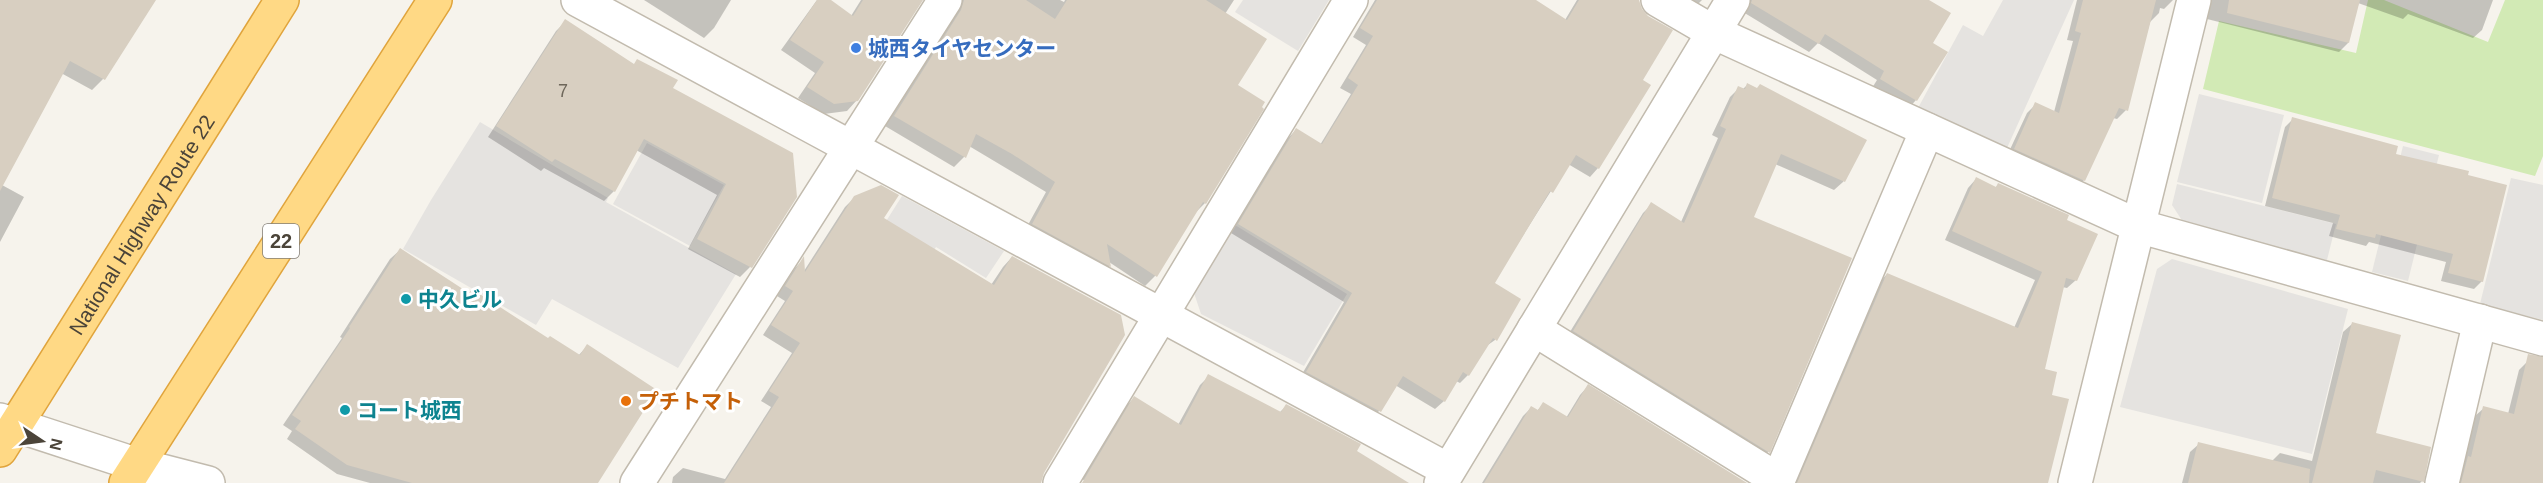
<svg xmlns="http://www.w3.org/2000/svg" width="2543" height="483" viewBox="0 0 2543 483" font-family="Helvetica,'Noto Sans JP',sans-serif">
<style>
.green{fill:#d2eab5}
.parking{fill:#e5e3e0}
.shadow{fill:#0003}
.building{fill:#d8cfc1}
.lines{fill:none;stroke-linecap:round;stroke-linejoin:round}
.minor-casing{stroke:#c2bbae;stroke-width:36}
.tertiary-casing{stroke:#c2bbae;stroke-width:36}
.trunk-casing{stroke:#e0a43c;stroke-width:36}
.minor{stroke:#fff;stroke-width:33}
.tertiary{stroke:#fff;stroke-width:33}
.trunk{stroke:#ffd985;stroke-width:33}
.shop-dot{fill:#3f7fe0;stroke:#fff;stroke-width:2}
.culture-dot{fill:#0f9aa8;stroke:#fff;stroke-width:2}
.food-dot{fill:#e8710a;stroke:#fff;stroke-width:2}
.labels{text-anchor:middle;dominant-baseline:central;stroke-width:6;stroke-linejoin:round;paint-order:stroke}
.number-label{font-size:18px;fill:#6e675b}
.shield{fill:#fff;stroke:#817c74;stroke-width:1.5}
.shield-label{font-size:20px;font-weight:bold;fill:#4b4439}
.shop-label{font-size:21px;font-weight:bold;fill:#366cbe;stroke:#fff;text-anchor:start}
.street-label{font-size:21px;fill:#4b4439;stroke:#fff}
.culture-label{font-size:21px;font-weight:bold;fill:#0d838f;stroke:#fff;text-anchor:start}
.food-label{font-size:21px;font-weight:bold;fill:#c56008;stroke:#fff;text-anchor:start}
</style>
<rect width="100%" height="100%" fill="#f6f3ec"/>
<path class="green" d="M2368 0H2384L2488 42 2505 0H2543V156L2535 176 2203 89 2219 21 2356 53Z"/>
<g class="parking">
<path d="M1243 0H1329L1298 51 1235 12Z"/>
<path d="M2003 0H2074L2007 148 1918 108 1963 25 1983 36Z"/>
<path d="M2199 94 2284 115 2262 203 2177 182Z"/>
<path d="M480 122 608 198 606 202 736 274 678 368 552 299 536 325 403 249 431 200Z"/>
<path d="M647 143 724 185 690 246 613 204Z"/>
<path d="M2403 146 2439 155 2408 281 2372 272Z"/>
<path d="M2511 178 2543 185V320L2480 304Z"/>
<path d="M2177 184 2336 224 2327 260 2185 225 2172 205Z"/>
<path d="M902 196 1004 251 986 278 936 247 853 378 806 348Z"/>
<path d="M1235 225 1347 294 1304 366 1201 314 1194 293Z"/>
<path d="M2172 259 2348 309 2312 454 2120 407 2157 269Z"/>
</g>
<g class="shadow">
<path d="M0 0H154L103 79 92 90 61 73 2 185 24 197 0 242Z"/>
<path d="M644 0H731L714 28 704 38Z"/>
<path d="M817 0H828L851 16 861 0H921L857 100 847 111 824 114 798 98 815 73 781 50Z"/>
<path d="M950 0H1060L1064 2 1065 0H1234L1225 14 1236 85 1205 203 1194 214 1155 276 1145 286 1109 262 1110 266 1100 276 1023 234 1046 192 969 146 964 157 954 167 885 126 951 21 954 12Z"/>
<path d="M1375 0H1533L1565 20 1577 0H1638L1641 81 1598 168 1590 177 1568 164 1493 283 1495 340 1485 347 1468 375 1460 383 1456 381 1444 401 1435 409 1395 385 1379 411 1371 420 1298 381 1344 302 1231 233 1287 139 1296 130 1320 145 1351 94 1340 88 1366 45 1353 37Z"/>
<path d="M1672 0H1702L1695 7Z"/>
<path d="M1741 0H1926L1931 43 1916 100 1908 109 1872 88 1877 80 1818 43 1809 52 1743 12Z"/>
<path d="M2077 0H2173L2164 9 2160 8 2159 13 2150 22 2126 110 2117 119 2113 118 2084 180 2075 189 2006 158 2027 113 2036 104 2054 112 2073 41 2067 40Z"/>
<path d="M2201 0H2493L2482 30 2473 38 2408 14 2403 19 2358 3 2348 43 2339 52 2203 18Z"/>
<path d="M566 21 671 89 796 196 750 267 740 277 688 249 717 195 636 150 614 191 604 201 544 168 541 171 488 137 556 31Z"/>
<path d="M1747 85 1865 140 1843 182 1834 190 1775 164 1752 217 1768 452 1760 461 1565 340 1643 213 1652 204 1681 222 1718 138 1712 135 1730 97 1739 88 1742 90Z"/>
<path d="M2293 119 2394 156 2482 281 2474 289 2441 281 2446 262 2369 242 2366 246 2329 236 2333 223 2265 206 2285 127Z"/>
<path d="M1976 179 1995 188 1998 185 2065 221 2076 280 2067 288 2062 287 2043 371 2050 396 2041 483H1794L1879 283 1887 274 2014 328 2035 280 1945 240 1968 188Z"/>
<path d="M855 197 882 219 991 285 1003 267 1012 257 1035 483H672L673 477 683 468 725 479 771 407 761 401 792 353 763 335 785 301 777 296 795 268 803 260 804 271 845 207Z"/>
<path d="M400 250 468 294 578 356 587 346 595 483H370L337 474 287 439 292 431 283 425 342 338 340 337 390 259Z"/>
<path d="M2352 324 2374 434 2422 481 2420 483H2182L2190 452 2199 444 2272 461 2280 453 2312 461 2343 332Z"/>
<path d="M2527 362 2543 366V483H2458L2475 416 2484 408 2508 414 2519 370Z"/>
<path d="M1209 376 1279 413 1286 406 1355 451 1391 483H1089L1082 479 1125 407 1134 398 1178 425 1200 385Z"/>
<path d="M1588 386 1744 483H1482L1523 416 1532 407 1537 411 1543 404 1566 418 1580 395Z"/>
</g>
<g class="building">
<path d="M0 0H156L105 80 70 61 0 191Z"/>
<path d="M817 0H831L853 16 863 0H923L858 101 834 104 807 87 824 62 790 40Z"/>
<path d="M964 0H1026L1055 19 1067 0H1206L1267 39 1238 85 1265 102 1262 107 1264 109 1206 204 1203 202 1157 277 1107 244 1111 267 1032 224 1055 182 1012 154 976 134 966 158 894 116 961 10Z"/>
<path d="M1377 0H1536L1567 20 1579 0H1639L1642 9 1648 16 1673 30 1643 80 1651 85 1599 169 1576 155 1553 193 1550 191 1495 283 1521 299 1497 341 1493 338 1469 376 1463 372 1445 402 1403 376 1381 412 1306 372 1352 293 1238 224 1296 128 1322 144 1358 85 1348 78 1373 36 1360 28Z"/>
<path d="M1752 0H1929L1951 13 1933 43 1948 52 1917 101 1880 79 1884 71 1825 34 1819 44 1751 3Z"/>
<path d="M2083 0H2156L2128 111 2119 108 2085 181 2014 149 2035 102 2059 113 2081 33 2075 31Z"/>
<path d="M2229 0H2360L2349 43 2227 13Z"/>
<path d="M565 19 634 64 637 59 678 80 673 88 793 153 797 197 752 268 697 239 726 184 644 139 615 192 555 159 552 162 496 126Z"/>
<path d="M1747 83 1757 88 1760 84 1867 140 1845 182 1781 154 1754 217 1852 258 1770 453 1573 331 1651 202 1684 223 1726 129 1720 126 1738 86 1745 89Z"/>
<path d="M2292 117 2398 146 2396 154 2469 171 2468 175 2507 185 2483 282 2448 273 2453 254 2376 234 2375 238 2336 229 2340 215 2272 198Z"/>
<path d="M1976 177 1996 187 1998 183 2069 215 2067 220 2098 234 2077 281 2066 278 2045 369 2057 372 2052 395 2069 399 2048 483H1797L1887 273 2018 328 2042 272 1952 231Z"/>
<path d="M881 185 899 195 884 218 994 285 1012 256 1121 315 1125 335 1044 473 1041 483H724L779 397 769 391 800 343 771 325 793 291 785 286 804 256 805 272 854 196Z"/>
<path d="M400 248 469 293 472 289 548 338 550 336 580 355 587 344 657 390 598 483H412L347 465 295 429 301 421 292 415 350 328 349 327Z"/>
<path d="M2352 322 2401 335 2376 433 2431 447 2424 482 2376 470 2373 483H2312Z"/>
<path d="M2528 354 2543 357V483H2461L2468 456 2471 457 2483 406 2514 414Z"/>
<path d="M1208 374 1281 412 1286 404 1361 444 1357 451 1409 483H1082L1134 396 1181 425Z"/>
<path d="M1588 384 1747 483H1484L1531 406 1538 410 1543 402 1568 417Z"/>
<path d="M2198 442 2310 469 2309 483H2188Z"/>
</g>
<g class="lines">
<defs>
<g id="minor">
<path d="M578 0 1448 470"/>
<path d="M1658 0 1713 32 2138 226 2543 339"/>
<path d="M1534 329 1778 480"/>
<path d="M0 420 138 465"/>
<path d="M637 483 945 0"/>
<path d="M1060 483 1351 0"/>
<path d="M1441 483 1733 0"/>
<path d="M1777 483 1927 130"/>
<path d="M2075 483 2194 0"/>
<path d="M2442 483 2480 321"/>
</g>
<path id="tertiary" d="M138 465 208 483"/>
<g id="trunk">
<path id="s1" d="M0 450 282 0"/>
<path d="M126 483 435 0"/>
</g>
</defs>
<use href="#minor" class="minor-casing"/>
<use href="#tertiary" class="tertiary-casing"/>
<use href="#trunk" class="trunk-casing"/>
<use href="#minor" class="minor"/>
<use href="#tertiary" class="tertiary"/>
<use href="#trunk" class="trunk"/>
</g>
<circle class="shop-dot" cx="856" cy="48" r="6"/>
<g class="culture-dot">
<circle cx="406" cy="299" r="6"/>
<circle cx="345" cy="410" r="6"/>
</g>
<circle class="food-dot" cx="626" cy="401" r="6"/>
<g class="labels">
<g class="number-label">
<text x="563" y="91">7</text>
</g>
<rect class="shield" x="263" y="224" width="36" height="34" rx="4.5"/>
<g class="shield-label">
<text x="281" y="241">22</text>
</g>
<g class="shop-label">
<text x="868" y="48">城西タイヤセンター</text>
</g>
<g class="street-label">
<text stroke="none"><textPath href="#s1" startOffset="266">National Highway Route 22</textPath></text>
</g>
<g class="culture-label">
<text x="418" y="299">中久ビル</text>
<text x="357" y="410">コート城西</text>
</g>
<g class="food-label">
<text x="638" y="401">プチトマト</text>
</g>
</g>
<g transform="translate(42 441) rotate(103)" stroke="#ffffff" stroke-width="4.5" paint-order="stroke">
<path d="M0-4.5L10 22L0 15L-10 22Z" fill="#4b4439"/>
<text y="-9" font-size="16" font-weight="bold" text-anchor="middle" fill="#4b4439">N</text>
</g>
</svg>
